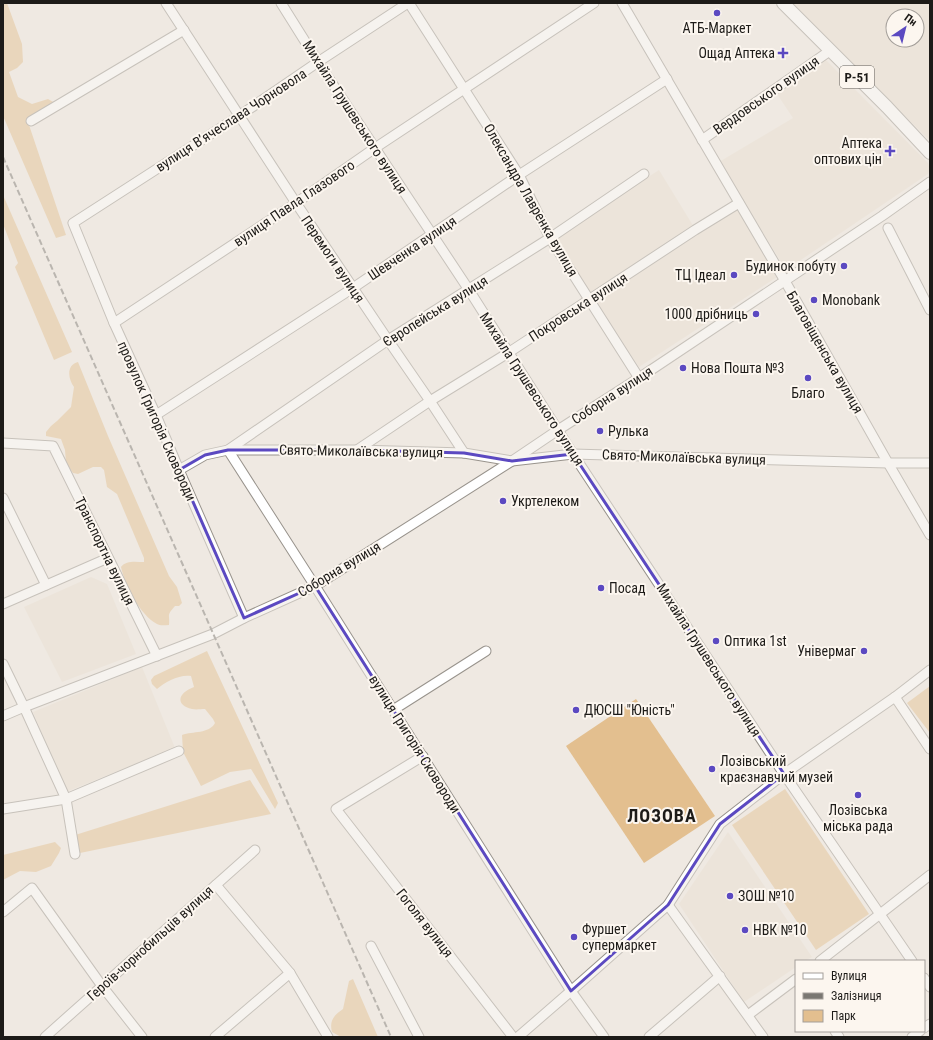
<svg xmlns="http://www.w3.org/2000/svg" width="933" height="1040" viewBox="0 0 933 1040" font-family="'Roboto Condensed',sans-serif">
<style>
.built{fill:#e9ded1;fill-rule:evenodd}
.green{fill:#e3bf8f}
.lines{fill:none;stroke-linecap:round;stroke-linejoin:round}
.minor-casing{stroke:#98938c;stroke-width:11}
.major-casing{stroke:#98938c;stroke-width:14}
.minor{stroke:#fff;stroke-width:9}
.major{stroke:#fff;stroke-width:12}
.rail{stroke:#7a7772;stroke-width:2;stroke-dasharray:6 3;stroke-linecap:butt}
.marked{fill:none;stroke:#5b49c1;stroke-width:3;stroke-linejoin:round}
.poi-dot{fill:#5b49c1;stroke:#fcf6ef;stroke-width:1.5}
.labels{text-anchor:middle;dominant-baseline:central;stroke-width:4;stroke-linejoin:round;paint-order:stroke}
.shield{fill:#fcf6ef;stroke:#605d58;stroke-width:1}
.shield-label{font-size:13px;font-weight:bold;fill:#1d1b18}
.poi-label{font-size:14px;fill:#1d1b18;stroke:#fcf6ef;text-anchor:start}
.street-label{font-size:14px;fill:#1d1b18;stroke:#fcf6ef}
.district-label{font-size:18px;font-weight:bold;letter-spacing:1px;fill:#1d1b18;stroke:#fcf6ef}
</style>
<rect width="100%" height="100%" fill="#efe9e2"/>
<g class="built">
<path d="M791 3H930V141ZM893 16H917V40H893Z"/>
<path d="M821 55 928 163 930 169 928 174 786 270 719 162 793 118 773 88Z"/>
<path d="M659 170 697 232 738 208 777 277 639 367 552 239Z"/>
<path d="M91 577 107 584 136 654 62 682 24 607Z"/>
<path d="M142 667 175 748 66 792 33 712Z"/>
<path d="M728 832 812 957 805 961H796V967L744 1002 679 904Z"/>
</g>
<g class="green">
<path d="M3 3H7L22 44 23 62 17 68 9 72 18 97 32 104 48 99 55 103 27 119 66 235 56 238 3 116Z"/>
<path d="M3 195 72 352 54 360 15 267 18 263 3 224Z"/>
<path d="M78 362 108 436 169 576 177 587 182 603 179 606H175C166 616 170 614 169 625 165 625 160 626 157 624 140 615 125 585 121 567 126 560 136 562 144 562V558L117 494 107 487 104 470 101 467H93L78 474 73 473 66 463 65 450 61 439 46 436V432L51 426 57 421 71 407 74 387C68 379 66 365 78 362Z"/>
<path d="M207 651 278 803 275 809 251 769 230 772 201 786 183 752 182 735C193 731 209 734 215 723L213 719 205 709C201 709 196 710 192 709 173 704 180 692 194 687L191 676C180 674 165 682 157 689L152 684 151 680 154 676Z"/>
<path d="M930 686V733L907 703Z"/>
<path d="M636 699 715 816 644 863 566 746Z"/>
<path d="M250 780 271 814 75 854 72 836Z"/>
<path d="M785 789 869 914 816 950 732 825Z"/>
<path d="M55 842 61 848 59 853 51 866 36 872 20 871 3 880V855Z"/>
<path d="M353 979 378 1037H341L332 1032C329 1021 334 1015 343 1009L349 981Z"/>
</g>
<g class="lines">
<defs>
<g id="minor">
<path d="M166 3 296 203 388 340 430 401 464 453"/>
<path d="M281 3 318 62 469 290 573 454 784 774 912 961"/>
<path d="M409 3 519 175 550 238 639 378"/>
<path d="M622 3 785 281 888 463 930 535"/>
<path d="M31 121 184 30"/>
<path d="M702 140 831 50"/>
<path d="M888 228 930 310"/>
<path d="M114 323 296 203 375 148 594 3"/>
<path d="M156 415 353 288 519 175 667 79"/>
<path d="M3 443 53 446 157 656"/>
<path d="M357 450 430 401 508 353 695 230 739 203"/>
<path d="M179 470 205 455 228 450H357L464 453 512 461 573 454 888 463H930"/>
<path d="M3 498 46 585"/>
<path d="M3 604 108 558"/>
<path d="M244 618 179 470 156 415 114 323 73 223 239 116 318 62 408 3"/>
<path d="M3 664 24 707 66 799 75 854"/>
<path d="M895 697 930 749"/>
<path d="M393 710 486 651"/>
<path d="M3 716 24 707 213 634 244 618 315 586 512 461 558 430 639 378 882 216 930 182"/>
<path d="M423 756 336 809 513 1037"/>
<path d="M3 809 66 799 179 751"/>
<path d="M216 885 290 973 328 1037"/>
<path d="M668 905 763 1037"/>
<path d="M3 912 32 888 102 986 142 1037"/>
<path d="M371 946 419 1037"/>
<path d="M820 961 930 875"/>
<path d="M924 978 930 987"/>
<path d="M748 1015 796 979"/>
<path d="M924 1028 930 1024"/>
<path d="M835 1031 839 1037"/>
<path d="M45 1037 255 850"/>
<path d="M215 1037 290 973"/>
<path d="M518 1037 571 991 668 905 720 824 784 774 895 697 930 670"/>
<path d="M604 1037 571 991 393 710 315 586 228 450 388 340 550 238 644 174"/>
<path d="M649 1037 720 976"/>
<path d="M912 1037 920 1031"/>
</g>
<path id="major" d="M783 3 887 107 930 153"/>
</defs>
<use href="#minor" class="minor-casing"/>
<use href="#major" class="major-casing"/>
<use href="#minor" class="minor"/>
<use href="#major" class="major"/>
<path class="rail" d="M3 157 391 1037"/>
</g>
<path d="M0 0H933V1040H0ZM228 450H357L464 453 512 461 573 454 784 774 720 824 668 905 571 991 315 586 244 618 179 470 205 455Z" fill="#efe9e2" fill-opacity=".55" fill-rule="evenodd"/>
<path class="marked" d="M228 450H357L464 453 512 461 573 454 784 774 720 824 668 905 571 991 315 586 244 618 179 470 205 455Z"/>
<g class="poi-dot">
<circle cx="717" cy="13" r="4"/>
<path d="M781 47h4v4h4v4h-4v4h-4v-4h-4v-4h4z"/>
<path d="M888 145h4v4h4v4h-4v4h-4v-4h-4v-4h4z"/>
<circle cx="844" cy="266" r="4"/>
<circle cx="734" cy="275" r="4"/>
<circle cx="814" cy="300" r="4"/>
<circle cx="756" cy="314" r="4"/>
<circle cx="683" cy="368" r="4"/>
<circle cx="808" cy="378" r="4"/>
<circle cx="600" cy="431" r="4"/>
<circle cx="503" cy="501" r="4"/>
<circle cx="601" cy="588" r="4"/>
<circle cx="716" cy="641" r="4"/>
<circle cx="864" cy="651" r="4"/>
<circle cx="576" cy="710" r="4"/>
<circle cx="712" cy="769" r="4"/>
<circle cx="858" cy="795" r="4"/>
<circle cx="730" cy="896" r="4"/>
<circle cx="745" cy="930" r="4"/>
<circle cx="574" cy="937" r="4"/>
</g>
<g class="labels">
<rect class="shield" x="840" y="66" width="34" height="22" rx="3"/>
<g class="shield-label">
<text x="857" y="77">Р-51</text>
</g>
<g class="poi-label">
<text x="717" y="28" text-anchor="middle">АТБ-Маркет</text>
<text x="775" y="53" text-anchor="end">Ощад Аптека</text>
<text x="882" y="143" text-anchor="end">Аптека<tspan x="882" dy="16">оптових цін</tspan></text>
<text x="836" y="266" text-anchor="end">Будинок побуту</text>
<text x="726" y="275" text-anchor="end">ТЦ Ідеал</text>
<text x="822" y="300">Monobank</text>
<text x="748" y="314" text-anchor="end">1000 дрібниць</text>
<text x="691" y="368">Нова Пошта №3</text>
<text x="808" y="393" text-anchor="middle">Благо</text>
<text x="608" y="431">Рулька</text>
<text x="511" y="501">Укртелеком</text>
<text x="609" y="588">Посад</text>
<text x="724" y="641">Оптика 1st</text>
<text x="856" y="651" text-anchor="end">Універмаг</text>
<text x="584" y="710">ДЮСШ "Юність"</text>
<text x="720" y="761">Лозівський<tspan x="720" dy="16">краєзнавчий музей</tspan></text>
<text x="858" y="810" text-anchor="middle">Лозівська<tspan x="858" dy="16">міська рада</tspan></text>
<text x="738" y="896">ЗОШ №10</text>
<text x="582" y="929">Фуршет<tspan x="582" dy="16">супермаркет</tspan></text>
<text x="753" y="930">НВК №10</text>
</g>
<g class="street-label">
<text transform="translate(766 95) rotate(-35)">Вердовського вулиця</text>
<text transform="translate(355 117) rotate(57)">Михайла Грушевського вулиця</text>
<text transform="translate(231 120) rotate(-33)">вулиця В’ячеслава Чорновола</text>
<text transform="translate(531 200) rotate(60)">Олександра Лавренка вулиця</text>
<text transform="translate(294 203) rotate(-34)">вулиця Павла Глазового</text>
<text transform="translate(412 248) rotate(-34)">Шевченка вулиця</text>
<text transform="translate(333 259) rotate(56)">Перемоги вулиця</text>
<text transform="translate(578 307) rotate(-33)">Покровська вулиця</text>
<text transform="translate(435 311) rotate(-32)">Європейська вулиця</text>
<text transform="translate(825 352) rotate(60)">Благовіщенська вулиця</text>
<text transform="translate(532 389) rotate(57)">Михайла Грушевського вулиця</text>
<text transform="translate(612 395) rotate(-33)">Соборна вулиця</text>
<text transform="translate(157 421) rotate(66)">провулок Григорія Сковороди</text>
<text transform="translate(361 451) rotate(1)">Свято-Миколаївська вулиця</text>
<text transform="translate(684 457) rotate(2)">Свято-Миколаївська вулиця</text>
<text transform="translate(105 551) rotate(64)">Транспортна вулиця</text>
<text transform="translate(339 569) rotate(-31)">Соборна вулиця</text>
<text transform="translate(709 660) rotate(57)">Михайла Грушевського вулиця</text>
<text transform="translate(415 744) rotate(58)">вулиця Григорія Сковороди</text>
<text transform="translate(425 923) rotate(52)">Гоголя вулиця</text>
<text transform="translate(150 943) rotate(-42)">Героїв-чорнобильців вулиця</text>
</g>
<g class="district-label">
<text x="662" y="815">ЛОЗОВА</text>
</g>
</g>
<rect width="933" height="1040" fill="none" stroke="#1d1b18" stroke-width="8"/>
<rect x="795" y="960" width="130" height="72" fill="#fcf6ef" stroke="#a39e99"/>
<rect x="803" y="973" width="20" height="6" fill="#ffffff" stroke="#a39e99"/>
<text x="831" y="980" font-size="12" fill="#1d1b18">Вулиця</text>
<rect x="803" y="993" width="20" height="6" fill="#7a7772" stroke="#a39e99"/>
<text x="831" y="1000" font-size="12" fill="#1d1b18">Залізниця</text>
<rect x="803" y="1010" width="20" height="12" fill="#e3bf8f" stroke="#a39e99"/>
<text x="831" y="1020" font-size="12" fill="#1d1b18">Парк</text>
<g transform="translate(905 28) rotate(35)"><circle r="19" fill="#fcf6ef" stroke="#a39e99"/>
<path d="M0-3L7 15L0 10L-7 15Z" fill="#5b49c1"/>
<text y="-6" font-size="11" font-weight="bold" text-anchor="middle" fill="#1d1b18">Пн</text>
</g>
</svg>
